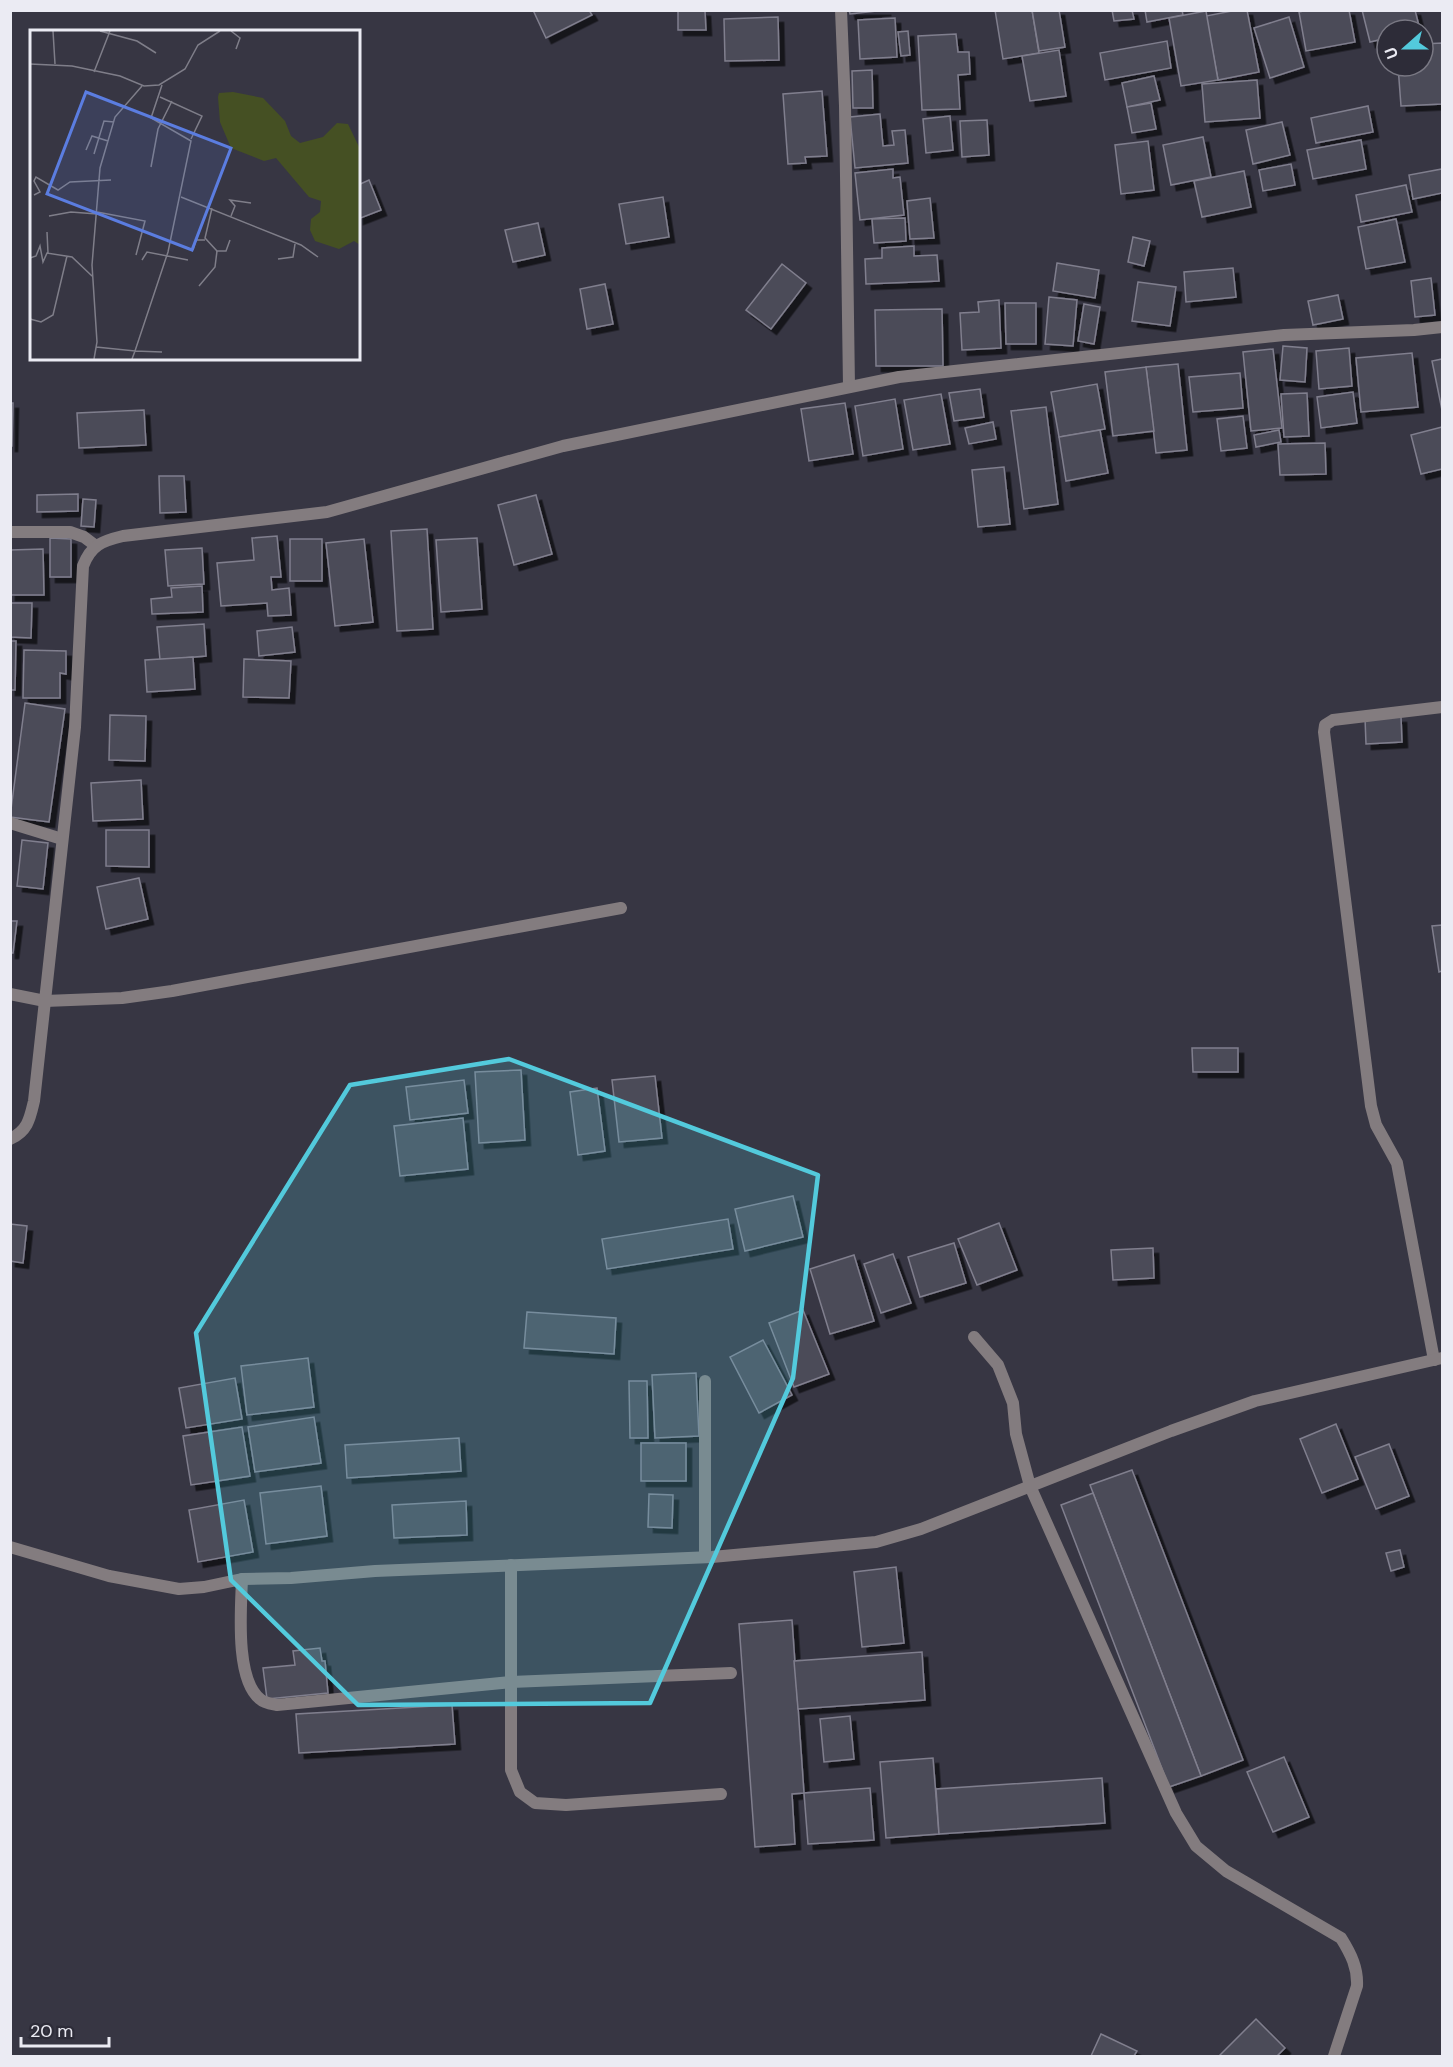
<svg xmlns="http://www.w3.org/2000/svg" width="1453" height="2067" viewBox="0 0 1453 2067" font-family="'DM Sans',sans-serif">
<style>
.building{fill:#4c4b58;stroke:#807f8e;stroke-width:1.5;filter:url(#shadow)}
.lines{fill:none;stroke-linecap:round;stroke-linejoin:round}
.street{stroke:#837c7f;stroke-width:12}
.marked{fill:#53cadc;fill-opacity:0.2;stroke:#53cadc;stroke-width:4.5;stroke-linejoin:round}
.inset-road{fill:none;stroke:#7f7e89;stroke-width:1.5}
.view{fill:#5b7de0;fill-opacity:0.15;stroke:#5b7de0;stroke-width:3}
.inset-edge{fill:none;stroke:#ebebf3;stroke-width:3}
</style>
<defs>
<filter id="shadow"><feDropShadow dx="5.5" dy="5.5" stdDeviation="0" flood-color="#0009"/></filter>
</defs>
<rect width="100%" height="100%" fill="#373643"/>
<g class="building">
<path d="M533 10H589L592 15 546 38Z"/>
<path d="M849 10H886L850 14Z"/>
<path d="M995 10H1032L1039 53 1003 59Z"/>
<path d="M1032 10H1059L1065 47 1039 51Z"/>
<path d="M1112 10H1132L1134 19 1114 21Z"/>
<path d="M1145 10H1182L1183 15 1147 22Z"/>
<path d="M1237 10H1247L1259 72 1218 80 1206 16Z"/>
<path d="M1308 10H1349L1355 42 1306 51 1299 12Z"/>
<path d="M1362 10H1415L1420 30H1387V38L1370 42Z"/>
<path d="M678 11H705L706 30H678Z"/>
<path d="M1206 11 1218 80 1181 86 1169 18Z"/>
<path d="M778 17 779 60 725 61 724 19Z"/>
<path d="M1289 17 1304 67 1270 78 1254 28Z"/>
<path d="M895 18 897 57 860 59 858 20Z"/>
<path d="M908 31 910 55 901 56 898 32Z"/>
<path d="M956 34 958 52H969L970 74 958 75 960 109 922 110 918 36Z"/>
<path d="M1167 41 1171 68 1105 80 1100 53Z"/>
<path d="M1442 43V104L1401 106 1398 66H1423V44Z"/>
<path d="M1059 50 1066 96 1030 101 1022 56Z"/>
<path d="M872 70 873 108H853L852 71Z"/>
<path d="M1154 76 1160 100 1127 107 1122 83Z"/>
<path d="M1257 80 1260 118 1205 122 1202 84Z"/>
<path d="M822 91 827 156 805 157 806 163 788 164 783 94Z"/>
<path d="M1151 103 1156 129 1132 133 1127 107Z"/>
<path d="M1368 106 1373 132 1316 143 1311 118Z"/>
<path d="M880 114 883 146 894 145 892 131 905 130 908 163 855 168 850 117Z"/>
<path d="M950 116 953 150 926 153 923 119Z"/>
<path d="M987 120 989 155 962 157 960 121Z"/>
<path d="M1282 122 1290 155 1253 164 1246 130Z"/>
<path d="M1203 137 1211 177 1171 185 1163 145Z"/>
<path d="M1361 140 1366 169 1313 179 1307 150Z"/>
<path d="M1148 141 1154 190 1121 194 1115 145Z"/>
<path d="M1291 164 1295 185 1263 191 1259 170Z"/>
<path d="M893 169V178L900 177 904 215 860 220 855 173Z"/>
<path d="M1442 169V193L1413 199 1409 175Z"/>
<path d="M1244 171 1251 207 1202 217 1194 181Z"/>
<path d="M369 180 381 210 358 219V185Z"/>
<path d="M1406 185 1412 212 1361 222 1356 195Z"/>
<path d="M663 197 669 237 626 244 619 204Z"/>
<path d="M930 198 934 238 910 239 907 201Z"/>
<path d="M905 218 906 241 874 243 872 219Z"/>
<path d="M1396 219 1405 262 1366 269 1358 227Z"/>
<path d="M538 223 545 255 513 262 505 230Z"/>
<path d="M1133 237 1150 241 1144 266 1128 262Z"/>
<path d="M914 246V256L937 255 939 281 866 284 865 259 882 258V248Z"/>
<path d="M1057 263 1099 270 1095 298 1053 291Z"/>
<path d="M782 264 806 283 771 329 746 310Z"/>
<path d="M1233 268 1236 297 1186 302 1184 272Z"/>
<path d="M1431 278 1435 315 1415 317 1411 281Z"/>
<path d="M1138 282 1176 287 1170 326 1132 321Z"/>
<path d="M605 284 613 324 587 329 580 289Z"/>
<path d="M1338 295 1343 319 1313 325 1308 301Z"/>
<path d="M1049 297 1077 300 1073 346 1045 344Z"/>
<path d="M999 300 1001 348 962 350 960 313 979 312 978 302Z"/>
<path d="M1005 303H1036V344H1006Z"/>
<path d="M1084 304 1100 307 1094 344 1078 341Z"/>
<path d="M942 309 943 366H876L875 310Z"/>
<path d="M1283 346 1307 348 1305 382 1280 380Z"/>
<path d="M1349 348 1352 386 1319 389 1316 351Z"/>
<path d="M1273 349 1282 428 1251 431 1243 352Z"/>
<path d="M1412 353 1418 407 1361 412 1356 358Z"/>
<path d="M1442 359V410L1432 361Z"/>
<path d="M1178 364 1187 450 1156 453 1146 367Z"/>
<path d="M1146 367 1154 431 1113 436 1105 372Z"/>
<path d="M1240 373 1243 408 1193 412 1189 377Z"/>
<path d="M1097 384 1105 429 1059 437 1051 392Z"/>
<path d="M980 389 984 417 954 421 949 393Z"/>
<path d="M1353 392 1357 423 1321 428 1317 397Z"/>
<path d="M1307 393 1309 436 1284 437 1281 394Z"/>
<path d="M941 394 950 444 913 450 904 400Z"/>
<path d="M895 399 903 449 863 456 855 406Z"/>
<path d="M10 403H13L12 446H10Z"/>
<path d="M845 403 853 454 809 461 801 409Z"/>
<path d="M1046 407 1058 504 1024 509 1011 411Z"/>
<path d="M144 410 146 445 79 448 77 413Z"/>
<path d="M1243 416 1247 448 1221 451 1217 419Z"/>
<path d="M993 422 996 439 969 444 965 428Z"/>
<path d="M1442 427V469L1421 474 1411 435Z"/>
<path d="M1100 430 1108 473 1066 481 1059 437Z"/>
<path d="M1279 430 1281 442 1256 447 1254 435Z"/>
<path d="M1325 443 1326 474 1280 475 1278 444Z"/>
<path d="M1004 467 1010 524 978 527 972 470Z"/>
<path d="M159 476H184L186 512 160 513Z"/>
<path d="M78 494V511L37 512V495Z"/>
<path d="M536 495 552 554 514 565 498 505Z"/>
<path d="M83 499 96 500 94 527 81 526Z"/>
<path d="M427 529 433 629 397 631 391 531Z"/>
<path d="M277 536 281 577H271L272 590 289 588 291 615 268 616 267 603 221 606 217 563 254 560 252 538Z"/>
<path d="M50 538 71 539V577H50Z"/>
<path d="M477 538 482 609 441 612 436 540Z"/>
<rect x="290" y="539" width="32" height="42"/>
<path d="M364 539 373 622 335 626 326 543Z"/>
<path d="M202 548 204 584 168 586 165 550Z"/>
<path d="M43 549 44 595H10V550Z"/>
<path d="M202 586 203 612 152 614 151 599 172 597 171 588Z"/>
<path d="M10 603H32L31 638 10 637Z"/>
<path d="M204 624 206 656 160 660 157 627Z"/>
<path d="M292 627 295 652 259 656 257 631Z"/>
<path d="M10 641H16L15 690H10Z"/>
<path d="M24 650 66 651V674L60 673V698H23Z"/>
<path d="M193 657 195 689 147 692 145 660Z"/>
<path d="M244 659 291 661 289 698 243 697Z"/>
<path d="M25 703 65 709 49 822 10 817Z"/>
<path d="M110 715 146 716 145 761 109 760Z"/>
<path d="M1401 717 1402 742 1366 744 1365 718Z"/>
<path d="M141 780 143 819 93 821 91 783Z"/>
<path d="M106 830H149V867L106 866Z"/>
<path d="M22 840 48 843 43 889 17 886Z"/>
<path d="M139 878 148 919 106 929 97 887Z"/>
<path d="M10 921H17L13 953H10Z"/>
<path d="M1442 925V971L1439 972 1432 926Z"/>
<path d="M1192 1048H1238V1072H1193Z"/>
<path d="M521 1070 525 1140 479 1143 475 1072Z"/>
<path d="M655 1076 662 1138 619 1142 612 1080Z"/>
<path d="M464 1080 468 1113 410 1120 406 1087Z"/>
<path d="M597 1088 605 1151 578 1155 570 1092Z"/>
<path d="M463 1118 468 1169 400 1176 394 1126Z"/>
<path d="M793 1196 803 1237 745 1251 735 1209Z"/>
<path d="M728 1219 733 1249 607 1269 602 1239Z"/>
<path d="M999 1223 1017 1270 977 1285 958 1239Z"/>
<path d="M10 1224 27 1226 23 1263 10 1261Z"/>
<path d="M954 1243 966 1283 920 1297 908 1257Z"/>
<path d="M1153 1248 1154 1278 1113 1280 1111 1250Z"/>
<path d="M893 1254 911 1303 881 1313 864 1264Z"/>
<path d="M854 1255 874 1321 830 1334 810 1269Z"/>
<path d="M803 1310 829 1374 794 1387 769 1323Z"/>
<path d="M527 1312 616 1318 614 1354 524 1348Z"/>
<path d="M763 1340 792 1395 759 1413 730 1357Z"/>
<path d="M308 1358 314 1407 247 1415 241 1366Z"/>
<path d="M696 1373 699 1436 655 1438 652 1375Z"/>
<path d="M235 1378 242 1419 186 1428 179 1388Z"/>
<path d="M629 1381H647L648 1438H630Z"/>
<path d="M314 1417 321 1463 255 1472 248 1427Z"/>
<path d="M1336 1424 1358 1479 1322 1493 1300 1439Z"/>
<path d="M242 1427 250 1476 191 1485 183 1436Z"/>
<path d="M459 1438 461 1471 347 1478 345 1445Z"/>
<rect x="641" y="1443" width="45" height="38"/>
<path d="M1389 1444 1409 1496 1376 1509 1355 1457Z"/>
<path d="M1132 1470 1243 1760 1201 1776 1090 1485Z"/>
<path d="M321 1486 327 1536 266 1544 260 1493Z"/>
<path d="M1093 1493 1201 1776 1169 1787 1061 1505Z"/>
<path d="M649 1494 673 1495 672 1528 648 1527Z"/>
<path d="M244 1500 253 1552 198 1562 189 1510Z"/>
<path d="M466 1501 467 1535 394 1538 392 1505Z"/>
<path d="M1400 1550 1404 1567 1391 1571 1386 1553Z"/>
<path d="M896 1567 904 1643 862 1647 854 1572Z"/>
<path d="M792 1620 804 1793 792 1794 795 1844 755 1847 739 1624Z"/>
<path d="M320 1648 322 1661H325L328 1693 267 1699 263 1668 295 1665 293 1651Z"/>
<path d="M922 1652 925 1700 798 1709 794 1661Z"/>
<path d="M452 1705 455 1744 299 1753 296 1714Z"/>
<path d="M850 1716 854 1759 824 1762 820 1719Z"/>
<path d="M1284 1757 1309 1817 1273 1832 1247 1772Z"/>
<path d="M933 1758 939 1834 886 1838 880 1762Z"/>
<path d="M1102 1778 1105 1823 939 1834 936 1789Z"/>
<path d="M870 1788 874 1840 808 1844 804 1793Z"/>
<path d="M1256 2019 1285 2048 1277 2056H1219Z"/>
<path d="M1101 2034 1137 2051 1134 2056H1091Z"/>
</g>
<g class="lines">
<g class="street">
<path d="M841 10 845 106 849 387"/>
<path d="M10 532H70L84 537 96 546"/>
<path d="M10 823 62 839"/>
<path d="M10 994 45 1001 122 998 172 991 621 908"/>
<path d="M10 1139C28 1131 30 1118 34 1101L75 727 83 566C91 545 102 541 123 536L327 512 563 446 899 377 1284 335 1414 330 1442 327"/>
<path d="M974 1337 998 1365 1013 1403 1016 1434 1030 1486 1176 1813 1196 1846 1226 1871 1341 1938C1351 1954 1358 1968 1357 1986L1334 2056"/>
<path d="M1434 1360 1397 1163 1376 1125 1371 1106 1324 732 1325 725 1333 720 1442 707"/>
<path d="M705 1381V1557"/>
<path d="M10 1547 109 1576 179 1589 204 1587 242 1579 291 1578 375 1571 712 1557 876 1542 921 1529 1171 1431 1255 1401 1442 1358"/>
<path d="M511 1565V1770L520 1792 535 1803 566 1805 721 1794"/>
<path d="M242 1579C241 1609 235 1679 260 1699 264 1703 272 1704 277 1705L511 1682 731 1673"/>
</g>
</g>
<path class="marked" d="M509 1059 818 1175 793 1378 650 1703 358 1705 231 1580 196 1333 350 1085Z"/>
<g transform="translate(30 30)">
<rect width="330" height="330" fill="#373643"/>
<path d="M203 62 233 68 255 91 261 106 270 113 293 107 307 93 318 94 330 119V215L324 211 309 219 285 211 280 200 281 189 290 182 291 171 279 167 246 128 234 131 201 118 190 92 188 67 189 63Z" fill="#455023"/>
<path class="inset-road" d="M23 1 25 34M70 1 107 11 126 23M201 1 210 8 206 19M0 34 42 36 90 46 114 56 129 55 155 39 168 15 190 1M64 42 80 1M130 67 172 86 161 109M56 120 62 106 78 111M64 124 74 91 84 92M121 137 128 99 142 71M4 165 10 162 4 151 6 147 28 160 40 152 81 150M151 167 271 215 288 227M67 182 115 191 106 225M19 186 41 182 67 184M201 186 205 176 200 170 221 173M17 202 18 223M163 220 166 210H175M186 221H196L200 210M0 228 6 226 10 216 13 232 17 223 42 227 62 246M248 229 263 227 265 214M112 230 117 222 158 230M169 256 185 237 187 221 175 208 182 178M0 289 11 292 23 285 37 226M66 317 105 321 138 222 161 111 121 88 132 55M64 329 67 312 62 235 70 138 85 87 112 56M102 329 105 321 132 322"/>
<path class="view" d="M56 62 201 118 162 220 17 164Z"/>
<rect width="330" height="330" class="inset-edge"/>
</g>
<rect width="1453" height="2067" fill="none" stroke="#ebebf3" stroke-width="24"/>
<g transform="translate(1405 48) rotate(249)"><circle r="28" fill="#2d2c38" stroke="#797883" stroke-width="1.5"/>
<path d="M0-4.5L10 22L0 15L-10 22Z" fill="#53cadc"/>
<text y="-9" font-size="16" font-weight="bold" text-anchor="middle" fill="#ebebf3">U</text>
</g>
<path d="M21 2037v9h88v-9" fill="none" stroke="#ebebf3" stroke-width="3"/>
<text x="30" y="2037" font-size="18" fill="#ebebf3" stroke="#2d2c38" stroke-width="4.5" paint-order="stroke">20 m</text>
</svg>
